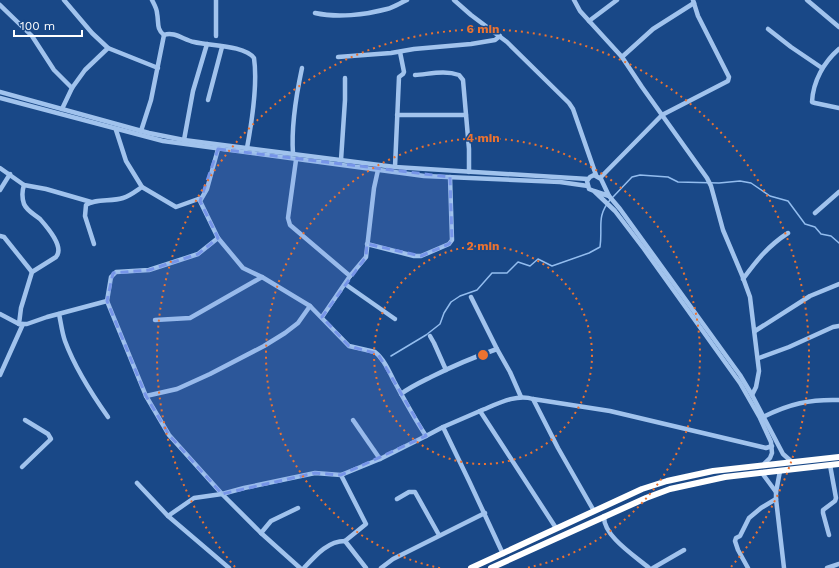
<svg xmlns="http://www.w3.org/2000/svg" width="839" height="568" viewBox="0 0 839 568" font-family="'Work Sans',sans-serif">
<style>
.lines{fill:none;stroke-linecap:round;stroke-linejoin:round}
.stream{stroke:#93bdef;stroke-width:1.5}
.minor{stroke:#a1c3ed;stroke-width:4.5}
.highway{stroke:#fff;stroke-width:6}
.marked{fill:#7795e8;fill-opacity:0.2;stroke:#7795e8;stroke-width:3;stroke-dasharray:8 5;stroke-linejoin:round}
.ring{fill:none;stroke:#eb7230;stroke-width:2;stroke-dasharray:2 4}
.centre{fill:#eb7230;stroke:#194887;stroke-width:2}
.ring-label{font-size:12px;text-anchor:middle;font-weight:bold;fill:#eb7230;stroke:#194887;stroke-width:3;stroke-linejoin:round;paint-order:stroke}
</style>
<rect width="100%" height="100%" fill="#194887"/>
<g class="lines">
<g class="stream">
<path d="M613 197 632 177 640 175 668 177 678 182 719 183 740 181 751 183 770 196 788 201 805 224 815 227 821 234 831 236 839 243"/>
<path d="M391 356 426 335 440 324 444 313 451 302 460 296 477 290 492 273H507L518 262 530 266 538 259 552 266 589 253 600 247C603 227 596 217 610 200"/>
</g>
<g class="minor">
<path d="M152 0C154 4 157 9 157 13 159 22 156 29 164 35"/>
<path d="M216 0V36"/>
<path d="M454 0 471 15 507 42 569 103 573 109 596 175"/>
<path d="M574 0 580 11 622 57 642 87 707 178 711 186 723 230 742 275 750 297 759 371 756 387 752 395"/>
<path d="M807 0 839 27"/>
<path d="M0 5 32 36 54 70 72 88"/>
<path d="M315 13C337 18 365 15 387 9 394 7 400 3 407 0"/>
<path d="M589 21 617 0"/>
<path d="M768 29 791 47 822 68"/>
<path d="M108 48 158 68"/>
<path d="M839 49C824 62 813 81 812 102L815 103 839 108"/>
<path d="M338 57 391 53 414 49 471 44 495 40 500 36"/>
<path d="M622 57 653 29 694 3"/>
<path d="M415 75C430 74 445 70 459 75L463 80 469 149V172"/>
<path d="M0 92 149 133 184 140 395 167 588 179"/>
<path d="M0 98 163 141 424 176 560 182 588 186"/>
<path d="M208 100 222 47"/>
<path d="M62 109 72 88 85 70 108 48 92 33 64 0"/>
<path d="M397 115H466"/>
<path d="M116 130 126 161 142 187 176 207 201 198"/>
<path d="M141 131 151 100 164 35C174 31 184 40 194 42 210 46 244 45 254 58 258 85 252 121 247 148"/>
<path d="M184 140 193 91 207 44"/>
<path d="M218 149 207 189 200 201 218 238 243 268 262 277 310 306 349 346 375 352C384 359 389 371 394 381 404 399 414 418 426 436L443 427"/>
<path d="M293 154C291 126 296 96 302 68"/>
<path d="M296 160 288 218 290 225 350 276"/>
<path d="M341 160 345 100V78"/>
<path d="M395 167 399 77 403 74 404 72 400 52"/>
<path d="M0 168 24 185 46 189 91 202"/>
<path d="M600 178 662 115 728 81 729 77 698 16 693 0"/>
<path d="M0 190 10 174"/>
<path d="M594 191 609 196 601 179 594 175 590 177 587 181 589 189 594 191 615 211 644 249 740 383 760 418 771 442 772 453 770 458 763 465"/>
<path d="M609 196 620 209 740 375 752 395 783 454 792 462"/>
<path d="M815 213 839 192"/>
<path d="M0 236 4 237 32 272"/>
<path d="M218 238 198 254 149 270 116 272 111 277 107 301 146 396 169 435 222 494 261 533 300 568"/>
<path d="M94 244 85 216 86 205C96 198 111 202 123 198 130 196 136 191 142 187"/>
<path d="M367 244 414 256H421L449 244 452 240 450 177"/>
<path d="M743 279C757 260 768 246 788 233"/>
<path d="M345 284 395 319"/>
<path d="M471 297 497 349 510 372 521 397"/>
<path d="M0 314 19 324H27L47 317 107 301"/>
<path d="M59 314C61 323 62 333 65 341 75 368 91 393 108 417"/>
<path d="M322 317 350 276 366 257 374 188 378 170"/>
<path d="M155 320 190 318 262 277"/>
<path d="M19 324 21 308 32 272 56 257C65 247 47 227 40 219 34 214 27 211 24 204 22 198 22 191 24 185"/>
<path d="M755 331 810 296 839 284"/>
<path d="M430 336 434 343 446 370"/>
<path d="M759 358 789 347 833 327 839 326"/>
<path d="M0 375 23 324"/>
<path d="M401 394C410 387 421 382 431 377 453 366 474 357 497 349"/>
<path d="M146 396 177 389 210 374 264 346 285 333 298 323 310 306"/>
<path d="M533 399 558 448 594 511"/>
<path d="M480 411 443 427 470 483 503 554"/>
<path d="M763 417C789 404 810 399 839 400"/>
<path d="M353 420 380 459"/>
<path d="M22 467 51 439 48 434 25 420"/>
<path d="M780 471 776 492V499L784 568"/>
<path d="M762 473 776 492"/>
<path d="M341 475 366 524 345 541"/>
<path d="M137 483 168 516 229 568"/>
<path d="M397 499 409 492H415L439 535"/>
<path d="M168 516 194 498 222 494 244 488 315 473 341 475 380 459 426 436"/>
<path d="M604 516C603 536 635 556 649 568"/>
<path d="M556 528 480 411C495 405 516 393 533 399L610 411 762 447 766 448 772 446"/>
<path d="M261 533 271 521 298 508"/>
<path d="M829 535 823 513V510L835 501 836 498 830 465"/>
<path d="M304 568C316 555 328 541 345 541L366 568"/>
<path d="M381 568 393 559 485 513"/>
<path d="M653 568 684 550"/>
<path d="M748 568 738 550 735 541 736 538 740 536 749 518 761 508 776 499"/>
<path d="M827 568 839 564"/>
</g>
<g class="highway">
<path d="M471 568 642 489 667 481 713 471 839 457"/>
<path d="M491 568 646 498 670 489 725 477 839 464"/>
</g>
</g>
<path class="marked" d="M218 149 450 177 452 240 449 244 421 256 367 244 366 257 322 317 349 346 378 354 426 436 341 475 315 473 222 494 169 435 146 396 107 301 113 273 149 270 198 254 218 238 200 201Z"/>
<g class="ring">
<circle cx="483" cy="355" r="109"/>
<path d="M440 568A217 217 0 1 1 526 568"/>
<path d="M235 567A326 326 0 1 1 731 567"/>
</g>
<circle cx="483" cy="355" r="6" class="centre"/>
<g class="ring-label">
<text x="483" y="33">6 min</text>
<text x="483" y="142">4 min</text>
<text x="483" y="250">2 min</text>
</g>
<path d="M14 30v6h68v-6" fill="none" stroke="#ffffff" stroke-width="2"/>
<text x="20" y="30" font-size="12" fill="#ffffff" stroke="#194887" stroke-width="3" paint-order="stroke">100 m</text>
</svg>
